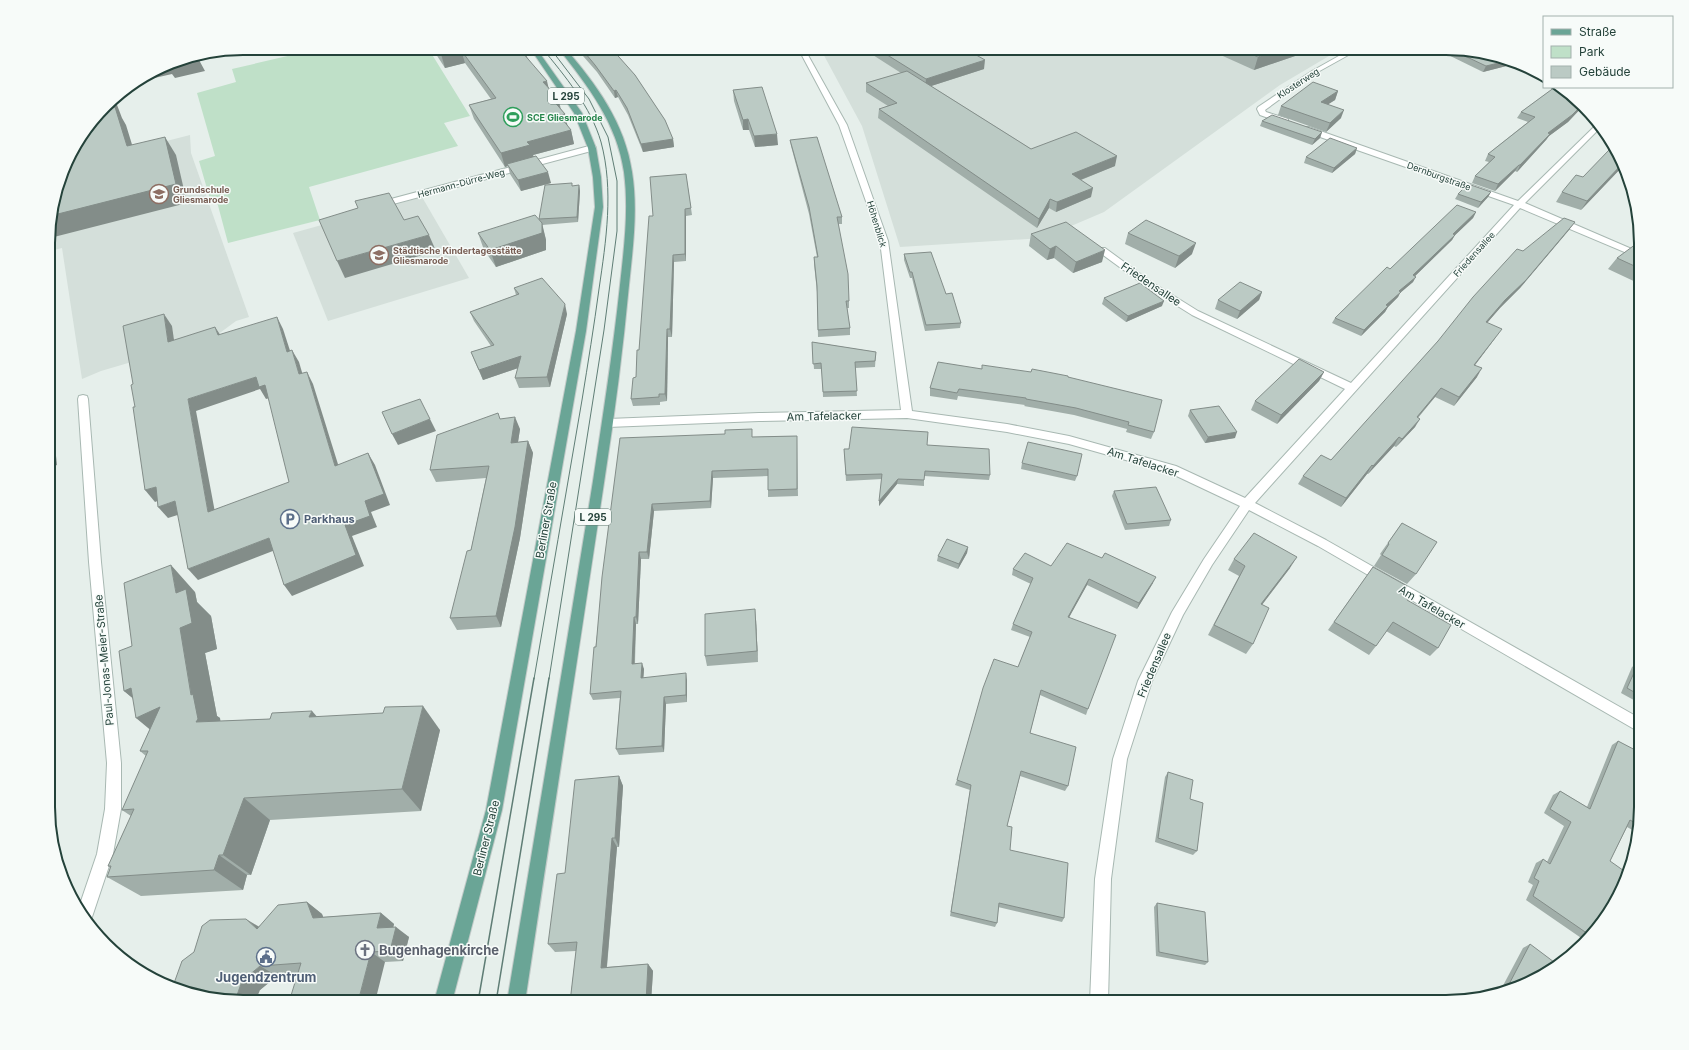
<svg xmlns="http://www.w3.org/2000/svg" width="1689" height="1050" viewBox="0 0 1689 1050" font-family="Inter,sans-serif">
<style>
.built{fill:#d4dfda}
.green{fill:#bfe0c8}
.lines{fill:none;stroke-linecap:round;stroke-linejoin:round}
.minor-casing{stroke:#a8b8b2;stroke-width:2}
.primary-casing{stroke:#c2cac8;stroke-width:2}
.minor{fill:#fff;fill-rule:evenodd}
.primary{fill:#6aa596;fill-rule:evenodd}
.tram-far1{stroke:#5f7d75;stroke-width:1}
.tram{stroke:#5f7d75;stroke-width:1.5}
.wall{fill:#a1aea9}
.shaded-wall{fill:#838d89}
.building{fill:#bbcac4;stroke:#838d89;fill-rule:evenodd}
.labels{text-anchor:middle;dominant-baseline:central;stroke-width:3;stroke-linejoin:round;paint-order:stroke}
.far-street-label{font-size:9px;fill:#24423a;stroke:#f7fbf9}
.far-leisure-label{font-size:9px;font-weight:bold;fill:#27864d;stroke:#f7fbf9;text-anchor:start}
.far-education-label{font-size:9px;font-weight:bold;fill:#785e54;stroke:#f7fbf9;text-anchor:start}
.shield{fill:#f7fbf9;stroke:#637a73;stroke-width:1}
.shield-label{font-size:10px;font-weight:bold;fill:#24423a}
.street-label{font-size:11px;fill:#24423a;stroke:#f7fbf9}
.service-label{font-size:11px;font-weight:bold;fill:#4e5e75;stroke:#f7fbf9;text-anchor:start}
.near-worship-label{font-size:13px;font-weight:bold;fill:#5b616d;stroke:#f7fbf9;text-anchor:start}
.near-service-label{font-size:13px;font-weight:bold;fill:#4e5e75;stroke:#f7fbf9}
.rim{fill:none;stroke:#24423a;stroke-width:2}
</style>
<rect width="100%" height="100%" fill="#e6efeb"/>
<g class="built">
<path d="M820 48H1345L1329 56 1280 85 1104 212 1043 238 900 247 862 126Z"/>
<path d="M190 135 191 153 249 317 236 321 213 338 101 371 82 379 62 248 50 251V218L65 167Z"/>
<path d="M422 197 469 278 328 321 293 233Z"/>
</g>
<path class="green" d="M322 48H428L470 116 444 123 458 146 309 187 320 220 228 243 216 198 210 199 199 161 215 156 197 93 236 82 232 69Z"/>
<g class="lines">
<defs>
<g id="minor">
<path d="M798 48H804L847 125 888 241 912 411 1007 424 1069 436 1176 466 1245 498 1345 389 1192 315 1144 285 1099 252 1098 250 1099 248H1105L1150 281 1198 311 1351 383 1514 205 1303 131V127H1309L1518 201 1598 123 1601 127 1525 203 1641 253V259L1520 208 1255 503 1326 540 1641 719V733L1318 546 1249 510 1212 565 1183 615 1152 681 1127 759 1111 879 1108 1002H1090L1095 879 1113 759 1138 681 1172 612 1204 559 1240 506 1168 472 1069 444 1007 432 907 418 759 421 608 427 604 426 603 423 604 420 608 419 759 413 901 410 880 241 839 125Z"/>
<path d="M1353 48H1361L1316 73 1265 110 1266 112 1288 119V123H1282L1260 115 1257 109 1258 107 1312 71Z"/>
<path d="M589 146H595L596 148 595 150 382 207H376L375 205 376 203Z"/>
<path d="M83 395 87 396 88 399 101 562 121 763V809L113 854 92 917 89 923 78 910 97 854 105 809 107 763 89 562 78 399 79 396Z"/>
</g>
<g id="primary">
<path d="M530 48H536L582 113 596 148 601 177 603 207 586 331 502 810 452 1002H434L486 810 576 331 595 207 593 177 588 148 574 113Z"/>
<path d="M558 48H565C596 84 625 123 632 172 638 209 633 247 629 285 623 349 615 412 605 476 579 651 551 826 525 1002H507C536 828 565 655 593 481 603 416 613 351 620 285 624 248 629 210 624 172 617 123 588 86 558 48Z"/>
</g>
</defs>
<use href="#minor" class="minor-casing"/>
<use href="#primary" class="primary-casing"/>
<use href="#minor" class="minor"/>
<use href="#primary" class="primary"/>
<g class="tram-far1">
<path d="M534 679C550 586 566 493 582 400 588 363 594 326 599 289 606 241 614 190 601 142 591 107 565 76 542 48"/>
<path d="M549 679 604 330 617 231V181L608 137 589 99 550 48"/>
</g>
<g class="tram">
<path d="M478 1002 534 678"/>
<path d="M496 1002 549 678"/>
</g>
</g>
<g class="wall">
<path d="M432 48H523L527 57 549 88 558 98 561 109 565 114 567 125 571 130 574 144 533 155 551 183 521 191 510 174 508 166 505 167 474 119 469 105 491 99 465 63 445 68Z"/>
<path d="M576 48H611L673 139 674 147 643 152 628 115 618 97 615 98 597 72Z"/>
<path d="M862 48H964L984 69 931 86 1031 149 1115 166 1081 180 1091 197 1056 212 1049 208 1037 228 878 118 879 109 888 106 866 92V83L901 73Z"/>
<path d="M1205 48H1301L1298 55 1254 70Z"/>
<path d="M1434 48H1446L1508 58 1518 63 1483 72Z"/>
<path d="M1553 87H1562L1584 105 1568 122 1549 136 1546 140 1517 172 1515 171 1495 191 1472 183 1475 176 1489 162 1485 161 1488 154 1528 122 1517 118 1521 112 1551 90Z"/>
<path d="M733 90 778 145 755 147 749 130H743L734 101Z"/>
<path d="M1338 91 1335 100 1327 104 1341 118 1326 132 1278 115 1281 106Z"/>
<path d="M1262 121 1322 132 1320 138 1312 145 1260 126Z"/>
<path d="M790 140 842 217V224H838L849 301V308H847L850 328V335L818 337 817 292 814 264V257H817L809 214 791 146Z"/>
<path d="M1357 148 1355 154 1332 173 1304 163 1306 157Z"/>
<path d="M1618 153 1624 165 1581 210 1556 202 1562 192Z"/>
<path d="M686 174 692 215 686 216V261L674 262 672 337H668L667 401 660 402V405L633 406 631 399 636 377 653 216Z"/>
<path d="M579 185 580 191 578 222 542 225 546 240V250L496 267 484 250 478 233 539 221V219L573 186Z"/>
<path d="M1491 192 1488 197 1478 208 1455 199 1458 194Z"/>
<path d="M1476 212 1473 218 1455 235 1452 240 1415 276 1413 282 1400 293 1398 297 1388 307 1385 312 1361 336 1332 323 1335 318 1390 269Z"/>
<path d="M1569 230 1520 288 1500 308 1487 323 1496 337 1475 365 1477 377 1454 406 1435 397 1418 418 1415 427 1396 447 1394 446 1368 474H1367L1341 507 1298 484 1303 476 1331 460 1523 251Z"/>
<path d="M1128 233 1192 254 1175 268 1125 244Z"/>
<path d="M1031 234 1102 262 1073 273 1054 258 1047 260 1029 246Z"/>
<path d="M1641 242V284H1640L1608 269 1617 258 1639 245Z"/>
<path d="M904 254 946 294 961 323 960 328 925 331 912 278H910L904 260Z"/>
<path d="M514 288 567 314 550 387 519 388 515 378 518 368 483 380 475 362 471 352 491 346 474 321 470 312 516 295Z"/>
<path d="M1262 292 1259 300 1237 319 1215 309 1218 300Z"/>
<path d="M1104 298 1162 306 1126 322 1102 304Z"/>
<path d="M812 342 876 352 875 367 855 368 857 396 823 397 822 369H814Z"/>
<path d="M982 369 1068 377 1154 432 1151 439 1126 432 1127 429 1074 415 1024 406 1025 405 958 396 957 400 930 396V388Z"/>
<path d="M1324 372 1319 381 1277 424 1251 410 1255 401Z"/>
<path d="M1190 410 1235 438 1205 443 1188 416Z"/>
<path d="M500 419 520 429 518 442 528 441 533 453 520 538 501 627 457 630 450 618 471 550 486 478 436 482 430 470Z"/>
<path d="M797 436 798 496 768 497V476L713 478 711 508 654 511 649 559H641L638 624H636L635 663 644 669 643 678 687 680V702L666 704 664 752 619 755 616 749 620 698 593 700 590 694 620 438 752 437Z"/>
<path d="M927 445 990 475 989 480 924 476V486L897 484 879 506 882 479 846 481 844 449Z"/>
<path d="M1022 463 1077 476 1075 481 1021 469Z"/>
<path d="M1114 491 1171 520 1169 526 1125 530 1112 496Z"/>
<path d="M1402 523 1416 574 1407 584 1374 566 1381 555 1380 554Z"/>
<path d="M968 547 967 553 958 569 937 561 938 556Z"/>
<path d="M1234 559 1290 568 1262 605 1253 644 1246 654 1208 635 1239 576 1228 570Z"/>
<path d="M1051 566 1153 583 1137 609 1087 585 1069 617 1088 709 1086 715 1040 695 1030 733 1068 786 1065 791 1020 776 1007 826 1010 850 1064 918 1062 922 998 907 997 923 995 927 950 916 970 790 955 785 957 780 1018 667 1030 637 1011 630 1013 624 1031 584 1012 575 1013 569Z"/>
<path d="M1373 567 1402 593 1438 648 1430 656 1386 631 1376 646 1369 655 1328 630Z"/>
<path d="M195 592 197 602 211 616 217 649 205 653 217 716 220 718V721L317 717 440 730 421 811 270 820 251 875H247L243 890 141 896 107 877 110 868 108 866 131 816 122 810 146 756 140 751 150 729 133 698 124 691 132 646Z"/>
<path d="M756 620 758 662 707 666 705 656Z"/>
<path d="M1639 662 1641 663V704L1621 693 1632 667Z"/>
<path d="M1618 741 1641 820 1638 833 1627 827 1610 861 1608 915 1587 942 1526 900 1533 885 1528 882 1536 863 1543 859 1547 862 1564 826 1544 813 1553 795 1560 791 1587 807 1612 745Z"/>
<path d="M1168 772 1190 799 1197 851 1193 855 1155 842 1165 777Z"/>
<path d="M619 776 623 786 619 847H617L607 967 648 964 653 971 651 1002H570L576 951 555 952 548 944Z"/>
<path d="M307 902 322 914 323 917 381 913 394 924 393 927 409 937 403 961 385 962 298 974 277 976 260 990 259 926Z"/>
<path d="M1157 903 1208 962 1205 965 1156 956 1154 907Z"/>
<path d="M1530 944 1544 976 1498 995 1523 948Z"/>
</g>
<g class="shaded-wall">
<path d="M243 48H247L199 60 205 71 175 78 172 74 137 82 167 64Z"/>
<path d="M1284 48H1301L1298 55 1254 70 1258 57Z"/>
<path d="M461 50 465 63 445 68 441 54Z"/>
<path d="M525 51 529 65 522 52Z"/>
<path d="M985 60 984 69 925 88 926 79Z"/>
<path d="M1511 60 1518 63 1483 72 1486 66Z"/>
<path d="M547 81 550 94 543 82Z"/>
<path d="M616 90 618 97 615 98 614 91Z"/>
<path d="M1338 91 1335 100 1318 111 1321 102Z"/>
<path d="M114 97 122 118 126 125 138 164 127 146 113 108 111 101Z"/>
<path d="M558 98 561 112 552 99Z"/>
<path d="M1583 104 1584 105 1568 122 1549 136 1546 140 1517 172 1520 165 1548 133Z"/>
<path d="M1344 110 1341 118 1326 132 1330 123Z"/>
<path d="M565 114 568 128 559 115Z"/>
<path d="M748 119 749 130H743V120Z"/>
<path d="M571 130 574 144 533 155 534 159 507 164 508 166 505 167 501 153 527 142Z"/>
<path d="M1322 132 1320 138 1312 145 1315 139Z"/>
<path d="M777 134 778 145 755 147 754 136Z"/>
<path d="M165 137 176 155 187 203 50 238V216Z"/>
<path d="M673 139 674 147 643 152 641 144Z"/>
<path d="M1357 148 1355 154 1332 173 1334 168Z"/>
<path d="M1117 156 1115 166 1070 184 1072 174Z"/>
<path d="M1623 163 1624 165 1623 166 1581 210 1587 201Z"/>
<path d="M1519 165 1515 171 1495 191 1498 184Z"/>
<path d="M548 172 551 183 521 191 518 180Z"/>
<path d="M579 185 580 191 578 222 577 217Z"/>
<path d="M1093 188 1091 197 1056 212 1057 202Z"/>
<path d="M1491 192 1488 197 1478 208 1481 202Z"/>
<path d="M1050 199 1049 208 1037 228 1039 219Z"/>
<path d="M685 209 686 216V261L685 254Z"/>
<path d="M1476 212 1473 218 1450 240 1453 234Z"/>
<path d="M1575 222 1569 230 1520 288 1500 308 1480 331 1486 322 1505 300Z"/>
<path d="M542 223 546 240V250L496 267 490 250Z"/>
<path d="M429 235 436 251 345 278 337 261Z"/>
<path d="M1455 235 1452 240 1410 281 1413 275Z"/>
<path d="M1196 243 1192 254 1175 268 1179 256Z"/>
<path d="M1056 246 1054 258 1047 260 1050 249Z"/>
<path d="M1105 250 1102 262 1073 273 1076 262Z"/>
<path d="M673 255 674 262 672 337 670 329Z"/>
<path d="M1416 277 1413 282 1400 293 1398 297 1388 307 1385 312 1361 336 1364 330 1386 305 1399 291Z"/>
<path d="M1262 292 1259 300 1237 319 1240 311Z"/>
<path d="M1164 301 1162 306 1126 322 1128 316Z"/>
<path d="M565 304 567 314 550 387 547 377Z"/>
<path d="M164 314 172 326 176 354 168 342Z"/>
<path d="M277 317 283 329 294 363 287 352Z"/>
<path d="M215 327 223 339 218 335Z"/>
<path d="M667 329 668 337 667 401 665 394Z"/>
<path d="M1502 329 1469 373 1474 365Z"/>
<path d="M292 350 299 362 306 386 299 374Z"/>
<path d="M521 356 524 366 483 380 479 370Z"/>
<path d="M1482 368 1477 377 1454 406 1459 397Z"/>
<path d="M307 372 313 384 342 477 335 466Z"/>
<path d="M1324 372 1319 381 1277 424 1281 415Z"/>
<path d="M256 377 265 385 273 397 266 399 260 389 196 411 217 523 208 512 188 399Z"/>
<path d="M1441 388 1435 397 1411 425 1417 417Z"/>
<path d="M50 400 57 465 50 468Z"/>
<path d="M515 417 520 429 516 455 511 443Z"/>
<path d="M430 419 436 431 398 445 392 434Z"/>
<path d="M1420 419 1415 427 1396 447 1402 439Z"/>
<path d="M1237 432 1235 438 1205 443 1208 437Z"/>
<path d="M1399 437 1394 446 1368 474 1373 466Z"/>
<path d="M528 441 533 453 520 538 501 627 496 616Z"/>
<path d="M368 453 375 465 390 505 371 512 377 527 352 536 364 566 292 596 284 585 345 525 365 501Z"/>
<path d="M1372 465 1367 474 1341 507 1346 498Z"/>
<path d="M712 471 713 478 711 508 710 501Z"/>
<path d="M898 479 897 484 879 506V501Z"/>
<path d="M156 487 165 498 155 502 145 490Z"/>
<path d="M175 501 184 513 168 518 158 507Z"/>
<path d="M652 504 654 511 649 559 647 552Z"/>
<path d="M269 538 278 549 198 580 188 569Z"/>
<path d="M968 547 967 553 958 569 959 564Z"/>
<path d="M639 552 641 559 638 624 636 617Z"/>
<path d="M1297 557 1290 568 1254 615 1261 604Z"/>
<path d="M171 565 195 592 197 602 211 616 217 649 205 653 217 716 220 718 224 742 196 722 180 628 176 593Z"/>
<path d="M1156 577 1153 583 1137 609 1139 603Z"/>
<path d="M1089 579 1087 585 1066 623 1068 617Z"/>
<path d="M755 609 756 620 758 662 757 651Z"/>
<path d="M634 617 636 624 634 670 632 664Z"/>
<path d="M642 663 644 669 643 684 641 678Z"/>
<path d="M686 673 687 680V702L686 695Z"/>
<path d="M131 688 160 707 165 742 136 718 149 712 124 691Z"/>
<path d="M664 697 666 704 664 752 662 746Z"/>
<path d="M423 706 440 730 421 811 402 789Z"/>
<path d="M312 711 333 735 309 717Z"/>
<path d="M619 776 623 786 619 847 615 838Z"/>
<path d="M244 798 270 820 251 875 223 855Z"/>
<path d="M612 838 617 847 606 975 601 968Z"/>
<path d="M219 855 247 875 243 890 214 870Z"/>
<path d="M307 902 322 914 328 929 313 918Z"/>
<path d="M381 913 394 924 391 938 377 928Z"/>
<path d="M246 919 263 929H257Z"/>
<path d="M396 927 409 937 403 961 390 951Z"/>
<path d="M371 952 385 962 375 1002H358Z"/>
<path d="M648 964 653 971 651 1002H646Z"/>
<path d="M260 966 277 976 260 990 255 1002H243L235 1001 242 981Z"/>
</g>
<g class="building">
<path d="M436 48H523L525 51 522 52 547 81 543 82 558 98 552 99 565 114 559 115 571 130 527 142 530 145 501 153 469 105 496 98 461 50 441 54Z"/>
<path d="M581 48H611L635 75 665 120 673 139 641 144 627 108 616 90 614 91 595 65Z"/>
<path d="M876 48H964L985 60 926 79Z"/>
<path d="M1237 48H1284L1258 57Z"/>
<path d="M1450 49 1508 58 1511 60 1486 66Z"/>
<path d="M197 57 198 59 168 66 167 64 169 63Z"/>
<path d="M907 71 1031 149 1076 132 1117 156 1072 174 1093 188 1057 202 1050 199 1039 219 879 109 897 103 866 83Z"/>
<path d="M1313 82 1338 91 1321 102 1344 110 1330 123 1281 106Z"/>
<path d="M762 87 777 134 754 136 748 119 743 120 733 90Z"/>
<path d="M1555 87H1562L1583 104 1572 115 1548 133 1550 134 1520 165H1519L1498 184 1475 176 1495 157 1488 154 1535 117 1521 112Z"/>
<path d="M111 101 113 108 115 107 127 146 165 137 176 184 50 216 68 157Z"/>
<path d="M1272 115 1322 132 1315 139 1262 121Z"/>
<path d="M817 137 842 217H837L848 274 849 301H846L850 328 818 330 817 286 814 257H818L809 207 790 140Z"/>
<path d="M1330 138 1357 148 1334 168 1306 157Z"/>
<path d="M1609 150 1618 153 1623 163 1587 201 1562 192 1576 175 1583 177Z"/>
<path d="M536 156 548 172 518 180 507 164Z"/>
<path d="M686 174 691 208 685 209V254L673 255 670 329H667L665 394H659V397L631 399 633 378 636 377 637 350H639L649 216H653L650 177Z"/>
<path d="M572 183V186L579 185 577 217 539 219 545 185Z"/>
<path d="M1468 184 1491 192 1481 202 1458 194Z"/>
<path d="M389 193 404 220 418 216 429 235 337 261 319 220 358 208 355 201Z"/>
<path d="M1457 205 1476 212 1453 234 1455 235 1413 275 1416 277 1399 291 1401 292 1386 305 1388 306 1364 330 1335 318 1387 267 1390 269Z"/>
<path d="M535 215 542 223V233L490 250 478 233Z"/>
<path d="M1564 218 1575 222 1526 280 1505 300 1486 322 1502 329 1474 365 1482 368 1459 397 1441 388 1417 417 1420 419 1402 439 1399 437 1373 466 1372 465 1346 498 1303 476 1321 455 1331 460 1438 341 1473 297 1517 249 1523 251Z"/>
<path d="M1146 220 1196 243 1179 256 1128 233Z"/>
<path d="M1066 222 1105 250 1076 262 1056 246 1050 249 1031 234Z"/>
<path d="M1636 244 1641 245V269L1617 258Z"/>
<path d="M931 252 946 294 952 293 961 323 926 325 912 272H910L904 254Z"/>
<path d="M542 278 565 304 547 377 515 378 521 356 479 370 471 352 494 345 470 312 519 294 514 288Z"/>
<path d="M1240 282 1262 292 1240 311 1218 300Z"/>
<path d="M1140 283 1164 301 1128 316 1104 298Z"/>
<path d="M164 314 168 342 215 327 218 335 277 317 287 352 292 350 299 374 307 372 335 466 368 453 384 494 365 501 370 516 345 525 356 555 284 585 269 538 188 569 175 501 158 507 156 487 145 490 133 407H135L131 385 133 384 123 326ZM256 377 259 387 265 385 289 482 208 512 188 399Z"/>
<path d="M812 342 876 352 875 361 855 362 857 391 823 392 821 363 813 364Z"/>
<path d="M1299 359 1324 372 1281 415 1255 401Z"/>
<path d="M938 362 982 369V365L1031 372 1032 369 1068 376V377L1162 400 1154 432 1128 425 1129 422 1076 408 1026 399V398L959 389 957 393 930 388Z"/>
<path d="M420 399 430 419 392 434 382 412Z"/>
<path d="M1219 406 1237 432 1208 437 1190 410Z"/>
<path d="M498 413 500 419 515 417 511 443 528 441 515 527 496 616 450 618 467 551 471 550 489 466 430 470 437 435Z"/>
<path d="M852 427 928 432 927 445 989 449 990 475 925 471 924 480 898 479 879 501 882 474 846 475 844 449H849Z"/>
<path d="M752 429V437L797 436V489L768 490V469L712 471 710 501 652 504 647 552H639L636 617H634L632 664 642 663 641 678 686 673V695L664 697 662 746 616 749 621 691 590 694 594 647H596L602 577 620 438 725 434V430Z"/>
<path d="M50 441 52 459 50 460Z"/>
<path d="M1028 442 1082 454 1077 476 1022 463Z"/>
<path d="M1156 487 1171 520 1127 524 1114 491Z"/>
<path d="M1402 523 1437 542 1416 574 1382 555 1389 544 1388 543Z"/>
<path d="M1254 533 1297 557 1261 604 1269 608 1253 644 1214 625 1245 566 1234 559Z"/>
<path d="M947 539 968 547 959 564 938 556Z"/>
<path d="M1067 543 1102 558 1105 553 1156 577 1139 603 1089 579 1068 617 1116 635 1088 709 1041 690 1030 733 1076 747 1068 786 1021 771 1007 826 1012 827 1010 850 1068 863 1064 918 999 903 997 923 951 912 971 785 957 780 983 688 994 659 1018 667 1032 632 1013 624 1033 578 1013 569 1025 553 1051 566Z"/>
<path d="M171 565 176 593 186 589 192 623 180 628 191 695 193 694 198 719 196 722 270 719 272 713 312 711 309 717 383 713 385 707 423 706 402 789 244 798 223 855H219L214 870 107 877 111 866H108L134 809 122 810 148 751H140L160 707 136 718 131 688 124 691 119 651 132 646 124 583Z"/>
<path d="M1373 567 1407 586 1402 593 1409 597 1407 600 1451 625 1438 648 1393 622 1376 646 1334 622Z"/>
<path d="M755 609 757 651 705 656V614Z"/>
<path d="M1639 662 1641 663V696L1627 688Z"/>
<path d="M1618 741 1641 753V820L1639 825 1630 820 1610 861 1627 873 1620 892 1608 915 1591 936 1533 896 1539 881 1534 878 1543 859 1550 864 1571 822 1550 809 1560 791 1590 809Z"/>
<path d="M1168 772 1193 780 1190 799 1203 803 1197 851 1158 838Z"/>
<path d="M619 776 615 838H612L601 968 648 964 646 1002H570L577 942 548 944 557 874 565 873 575 780Z"/>
<path d="M307 902 313 918 381 913 377 928 396 927 390 951 371 952 358 1002H289L301 963 260 966 242 981 235 1001 192 995 173 986 182 961 194 952 202 926 210 920 246 919 257 929 278 905Z"/>
<path d="M1157 903 1205 912 1208 962 1159 952Z"/>
<path d="M1530 944 1558 965 1544 976 1505 992Z"/>
<rect x="958" y="997" width="95" height="5"/>
</g>
<defs>
<symbol id="stadium-ring" viewBox="-11 -11 22 22"><circle r="9.5" fill="#f7fbf9" stroke="#2e9e5b" stroke-width="1.5"/><path d="M0-5a6.5 5 0 1 0 0 10a6.5 5 0 1 0 0-10ZM-3.5-1.8h7v3.6h-7Z" fill="#2e9e5b"/></symbol>
<symbol id="school-ring" viewBox="-11 -11 22 22"><circle r="9.5" fill="#f7fbf9" stroke="#8d6e63" stroke-width="1.5"/><path d="M0-5L7-2L0 1L-7-2ZM-4 1L0 2.5L4 1V4Q0 6-4 4Z" fill="#8d6e63"/></symbol>
<symbol id="parking-ring" viewBox="-11 -11 22 22"><circle r="9.5" fill="#f7fbf9" stroke="#5c6f8a" stroke-width="1.5"/><path d="M-3.5-5.5H1a3.5 3.5 0 0 1 0 7H-1V5.5H-3.5ZM-1-3.4V-.6H.8a1.4 1.4 0 0 0 0-2.8Z" fill="#5c6f8a"/></symbol>
<symbol id="church-ring" viewBox="-11 -11 22 22"><circle r="9.5" fill="#f7fbf9" stroke="#6b7280" stroke-width="1.5"/><path d="M-1.2-6h2.4v3.5h3.3v2.4h-3.3V6h-2.4V-.1h-3.3v-2.4h3.3Z" fill="#6b7280"/></symbol>
<symbol id="civic-ring" viewBox="-11 -11 22 22"><circle r="9.5" fill="#f7fbf9" stroke="#5c6f8a" stroke-width="1.5"/><path d="M-.6-6.5H3V-4.5H.6V-3L4-1V1h2V6H-6V1h2V-1L-.6-3ZM-1.2 2.5V6h2.4V2.5Z" fill="#5c6f8a"/></symbol>
</defs>
<g fill-rule="evenodd">
<use href="#stadium-ring" x="502" y="106" width="22" height="22"/>
<use href="#school-ring" x="148" y="183" width="22" height="22"/>
<use href="#school-ring" x="368" y="244" width="22" height="22"/>
<use href="#parking-ring" x="279" y="508" width="22" height="22"/>
<use href="#church-ring" x="354" y="939" width="22" height="22"/>
<use href="#civic-ring" x="255" y="946" width="22" height="22"/>
</g>
<g class="labels">
<g class="far-street-label">
<text transform="translate(1298 83) rotate(-33)">Klosterweg</text>
<text transform="translate(1439 176) rotate(20)">Dernburgstraße</text>
<text transform="translate(461 183) rotate(-15)">Hermann-Dürre-Weg</text>
<text transform="translate(877 224) rotate(73)">Höhenblick</text>
<text transform="translate(1474 254) rotate(-48)">Friedensallee</text>
</g>
<g class="far-leisure-label">
<text x="527" y="117">SCE Gliesmarode</text>
</g>
<g class="far-education-label">
<text x="173" y="189">Grundschule<tspan x="173" dy="10">Gliesmarode</tspan></text>
<text x="393" y="250">Städtische Kindertagesstätte<tspan x="393" dy="10">Gliesmarode</tspan></text>
</g>
<g class="shield">
<rect x="548" y="88" width="36" height="16" rx="3"/>
<rect x="575" y="509" width="36" height="16" rx="3"/>
</g>
<g class="shield-label">
<text x="566" y="96">L 295</text>
<text x="593" y="517">L 295</text>
</g>
<g class="street-label">
<text transform="translate(1151 284) rotate(34)">Friedensallee</text>
<text transform="translate(824 416) rotate(-1)">Am Tafelacker</text>
<text transform="translate(1143 462) rotate(18)">Am Tafelacker</text>
<text transform="translate(546 520) rotate(-80)">Berliner Straße</text>
<text transform="translate(1432 607) rotate(30)">Am Tafelacker</text>
<text transform="translate(104 660) rotate(-95)">Paul-Jonas-Meier-Straße</text>
<text transform="translate(1154 665) rotate(-67)">Friedensallee</text>
<text transform="translate(486 838) rotate(-76)">Berliner Straße</text>
</g>
<g class="service-label">
<text x="304" y="519">Parkhaus</text>
</g>
<g class="near-worship-label">
<text x="379" y="950">Bugenhagenkirche</text>
</g>
<g class="near-service-label">
<text x="266" y="977">Jugendzentrum</text>
</g>
</g>
<path d="M0 0H1689V1050H0ZM243 55H1446A188 188 0 0 1 1634 243V807A188 188 0 0 1 1446 995H243A188 188 0 0 1 55 807V243A188 188 0 0 1 243 55Z" fill="#f7fbf9" fill-rule="evenodd"/>
<path class="rim" d="M243 55H1446A188 188 0 0 1 1634 243V807A188 188 0 0 1 1446 995H243A188 188 0 0 1 55 807V243A188 188 0 0 1 243 55Z"/>
<rect x="1543" y="16" width="130" height="72" fill="#f7fbf9" stroke="#a3b1ad"/>
<rect x="1551" y="29" width="20" height="6" fill="#6aa596" stroke="#a3b1ad"/>
<text x="1579" y="36" font-size="12" fill="#24423a">Straße</text>
<rect x="1551" y="46" width="20" height="12" fill="#bfe0c8" stroke="#a3b1ad"/>
<text x="1579" y="56" font-size="12" fill="#24423a">Park</text>
<rect x="1551" y="66" width="20" height="12" fill="#bbcac4" stroke="#a3b1ad"/>
<text x="1579" y="76" font-size="12" fill="#24423a">Gebäude</text>
</svg>
